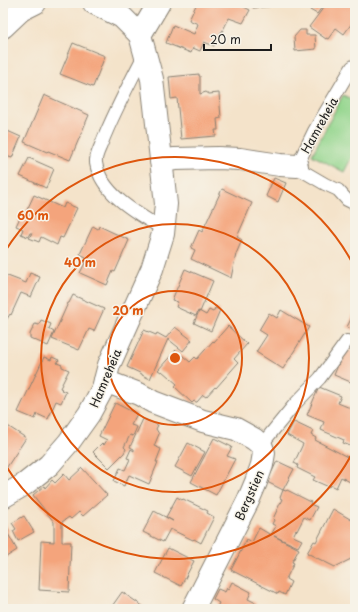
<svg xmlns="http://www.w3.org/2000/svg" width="358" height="612" viewBox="0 0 358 612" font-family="'Playpen Sans',sans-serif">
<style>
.green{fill:#94d68e;stroke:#587955}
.building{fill:#f4a47c}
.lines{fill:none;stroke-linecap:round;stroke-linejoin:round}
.service-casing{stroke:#888073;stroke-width:14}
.minor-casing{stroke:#888073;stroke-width:24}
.service{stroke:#fff;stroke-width:12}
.minor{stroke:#fff;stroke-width:22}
.ring{fill:none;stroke:#de560d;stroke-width:2}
.labels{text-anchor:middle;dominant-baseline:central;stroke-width:3;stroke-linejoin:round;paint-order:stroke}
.street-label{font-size:12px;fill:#1c1c1c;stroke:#f7f3e8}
.centre{fill:#de560d;stroke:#f7f3e8;stroke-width:2}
.ring-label{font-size:12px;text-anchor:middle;font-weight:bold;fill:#de560d;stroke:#f7f3e8;stroke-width:3;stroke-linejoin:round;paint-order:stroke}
</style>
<rect width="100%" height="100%" fill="#f7f3e8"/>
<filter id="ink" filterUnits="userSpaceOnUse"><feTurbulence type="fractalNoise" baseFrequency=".025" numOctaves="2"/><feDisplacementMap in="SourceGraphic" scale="8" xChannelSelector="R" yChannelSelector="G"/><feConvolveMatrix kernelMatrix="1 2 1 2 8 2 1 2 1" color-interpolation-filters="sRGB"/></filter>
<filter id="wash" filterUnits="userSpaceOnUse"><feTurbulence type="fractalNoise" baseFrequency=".012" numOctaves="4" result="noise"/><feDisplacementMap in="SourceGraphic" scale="16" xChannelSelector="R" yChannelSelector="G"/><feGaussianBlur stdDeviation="0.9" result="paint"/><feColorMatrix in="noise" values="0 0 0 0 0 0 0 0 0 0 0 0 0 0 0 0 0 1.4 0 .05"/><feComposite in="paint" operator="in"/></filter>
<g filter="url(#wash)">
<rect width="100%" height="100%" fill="#f4e3ca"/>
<path class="green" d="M343 95 355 101V151L344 172 312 155Z"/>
<g id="blocks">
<g class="building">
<path d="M197 3H236L250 10 243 23 229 18 222 32H221L214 46 204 42 200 51 193 48 191 53 166 43 173 25 194 34 198 24 189 20Z"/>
<path d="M253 3H276L277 6 253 8Z"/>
<path d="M315 3H325L317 14 310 10Z"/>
<path d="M327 3H355V19L344 34 336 28 328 39 326 38V39L309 27Z"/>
<path d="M300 30H306V35H315L316 49 295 51 294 37Z"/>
<path d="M73 43 105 56 93 87 60 74Z"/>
<path d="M199 74V76H200V94L206 92 209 94 219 93 221 118 217 119 218 130H215L216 136 181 139 177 98 171 99 169 77Z"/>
<path d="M44 95 89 115 70 160 48 151 47 152 24 142Z"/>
<path d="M3 129 21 137 12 158 3 155Z"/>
<path d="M29 158 54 169 46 188 20 176Z"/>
<path d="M274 178 286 183 278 202 266 196Z"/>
<path d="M222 189 252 203 237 237 242 240 236 254 231 278 191 259 195 250 191 248 199 230 202 232Z"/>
<path d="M34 195 63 208 65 203 77 208 63 238 60 237 57 245 41 237 39 242 29 238 32 233H30L28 237 21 234 23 229 16 226 23 211 26 212Z"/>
<path d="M93 226 98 229 99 226 129 240 115 272 113 271 107 285 80 273 87 259 85 258 86 257 80 254Z"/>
<path d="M185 269 213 281 200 312 198 311 196 316 176 307 178 302 172 300Z"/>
<path d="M30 273 40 277 31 297 21 293 11 315 10 314 7 319 3 317V280L5 275 26 283Z"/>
<path d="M73 295 104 309 94 331 89 329 79 350 52 339 68 303H69Z"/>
<path d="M215 308 220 310 211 331 194 323 199 311 206 315 209 310 213 312Z"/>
<path d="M281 310 309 327 283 369 256 352 267 335 259 330 269 313 277 318Z"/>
<path d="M355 311V331L347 327Z"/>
<path d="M41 320 51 324 49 329 54 332 48 346 30 338V334L35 324 39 325Z"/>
<path d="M228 326 247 344 234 359 238 363 216 388 215 387 206 397 203 395 197 402H196L194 401 192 403 175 387 177 384 162 371 161 372 158 370 176 350 190 362 195 357 197 359 213 341 214 342Z"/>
<path d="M175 327 192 340 183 351 168 339 150 379 142 375V374L127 367 144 330 156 335 157 333 166 338Z"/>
<path d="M349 350 355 352V391L351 389 353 383 334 375 341 358Z"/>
<path d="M44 357 51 360 52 357 59 360 57 363 62 365V367L69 370 60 388 62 389 61 390 66 392 61 403 56 401 48 419 37 414 35 419 18 412Z"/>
<path d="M319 387 341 396 338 403 355 410V448L343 443 344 440 321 430 324 422 307 415Z"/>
<path d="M115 403 137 414 131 425 137 427 133 436 130 435 124 447 126 449 124 453 109 468 93 452 102 443 104 445 107 440 99 436Z"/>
<path d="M143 419 158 425 156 429 159 434 154 446 161 449 156 462H158L149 484 129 475 124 486 114 481 120 468 125 470 130 459 127 458 131 449 134 451V449L130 447Z"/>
<path d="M294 422 313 431 311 435 316 438 315 440 355 461V472L350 482 341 477 336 488 330 485 329 487 313 480 315 477 297 468 298 465 294 463 303 444 287 435Z"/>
<path d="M3 423 26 438 3 473Z"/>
<path d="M214 438 232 447 227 456 235 459 216 495 191 482Z"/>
<path d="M188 443 205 452 192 476 175 467Z"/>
<path d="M277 461 294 469 283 490 267 482Z"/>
<path d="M82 468 107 495 83 516 79 512 71 519 69 517 62 522V542H71L69 592 39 590 41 541 54 542V522L33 495 44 486 45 488 52 480 55 483 64 474 69 480Z"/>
<path d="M283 490 286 491 287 490 311 502 310 504 317 507 310 520 304 517 297 531 296 530 293 536 302 540 298 547 274 536 299 549 292 562 294 563 286 579 291 582 285 595 279 592 278 594 231 570 247 539 252 542 259 528 271 535 276 526 272 524 274 520 273 519 282 499 280 498Z"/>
<path d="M177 497 182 500 183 499 208 511 207 513 214 517 201 543 194 539 193 540 170 529 163 542 143 532 154 511 173 521 166 517Z"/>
<path d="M333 509 355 522V557L335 567 307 553 314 541 316 542Z"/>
<path d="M24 516 34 532 18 541 13 531 16 529 12 523Z"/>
<path d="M3 519 9 531 7 532 17 550 3 559Z"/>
<path d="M168 548 194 561 181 586 155 573Z"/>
<path d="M232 582 251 592 248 599 256 603 253 609H216L219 603 213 599 218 589 225 592 227 588 228 590Z"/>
<path d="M122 592 147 609H110Z"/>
</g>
</g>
</g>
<g filter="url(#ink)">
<use href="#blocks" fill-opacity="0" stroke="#888073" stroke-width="1"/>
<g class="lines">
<defs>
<g id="service">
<path d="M144 55C129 84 113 114 101 145 99 150 95 157 96 163 101 194 138 214 163 229"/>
<path d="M355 65 352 67 314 131 297 166 301 170 325 184 338 190 347 200 355 204"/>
<path d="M261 445 267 438 294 405 320 378 347 341"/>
</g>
<g id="minor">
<path d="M94 3 122 17 140 35"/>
<path d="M3 27 21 10 35 3"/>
<path d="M161 161 175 159 218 158 240 159 280 165 297 166"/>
<path d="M105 381 139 394 153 402 203 421 236 429 254 439 261 445 264 453 262 465 256 482 248 501 193 609"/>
<path d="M3 497 25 484 49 465 69 442 89 414 103 388 109 365 152 269 163 234 166 204 152 79 140 35 159 3"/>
</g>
</defs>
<use href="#service" class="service-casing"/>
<use href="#minor" class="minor-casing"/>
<use href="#service" class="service"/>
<use href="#minor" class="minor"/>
</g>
</g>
<g class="ring">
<circle cx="175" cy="358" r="67"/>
<circle cx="175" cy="358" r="134"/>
<path d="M355 448A201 201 0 0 1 4 463M4 253A201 201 0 0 1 355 268"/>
</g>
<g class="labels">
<g class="street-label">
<text transform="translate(319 125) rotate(-61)">Hamreheia</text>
<text transform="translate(105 378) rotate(-67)">Hamreheia</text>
<text transform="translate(249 495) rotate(-66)">Bergstien</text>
</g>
</g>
<circle cx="175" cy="358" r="6" class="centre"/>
<g class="ring-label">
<text x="33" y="220">60 m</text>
<text x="80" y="267">40 m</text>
<text x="128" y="315">20 m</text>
</g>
<rect width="358" height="612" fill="none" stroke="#f7f3e8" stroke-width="16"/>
<path d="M204 44v6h67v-6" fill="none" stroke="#1c1c1c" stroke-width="2"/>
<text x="210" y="44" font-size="12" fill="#1c1c1c" stroke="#f7f3e8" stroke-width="3" paint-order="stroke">20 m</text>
</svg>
